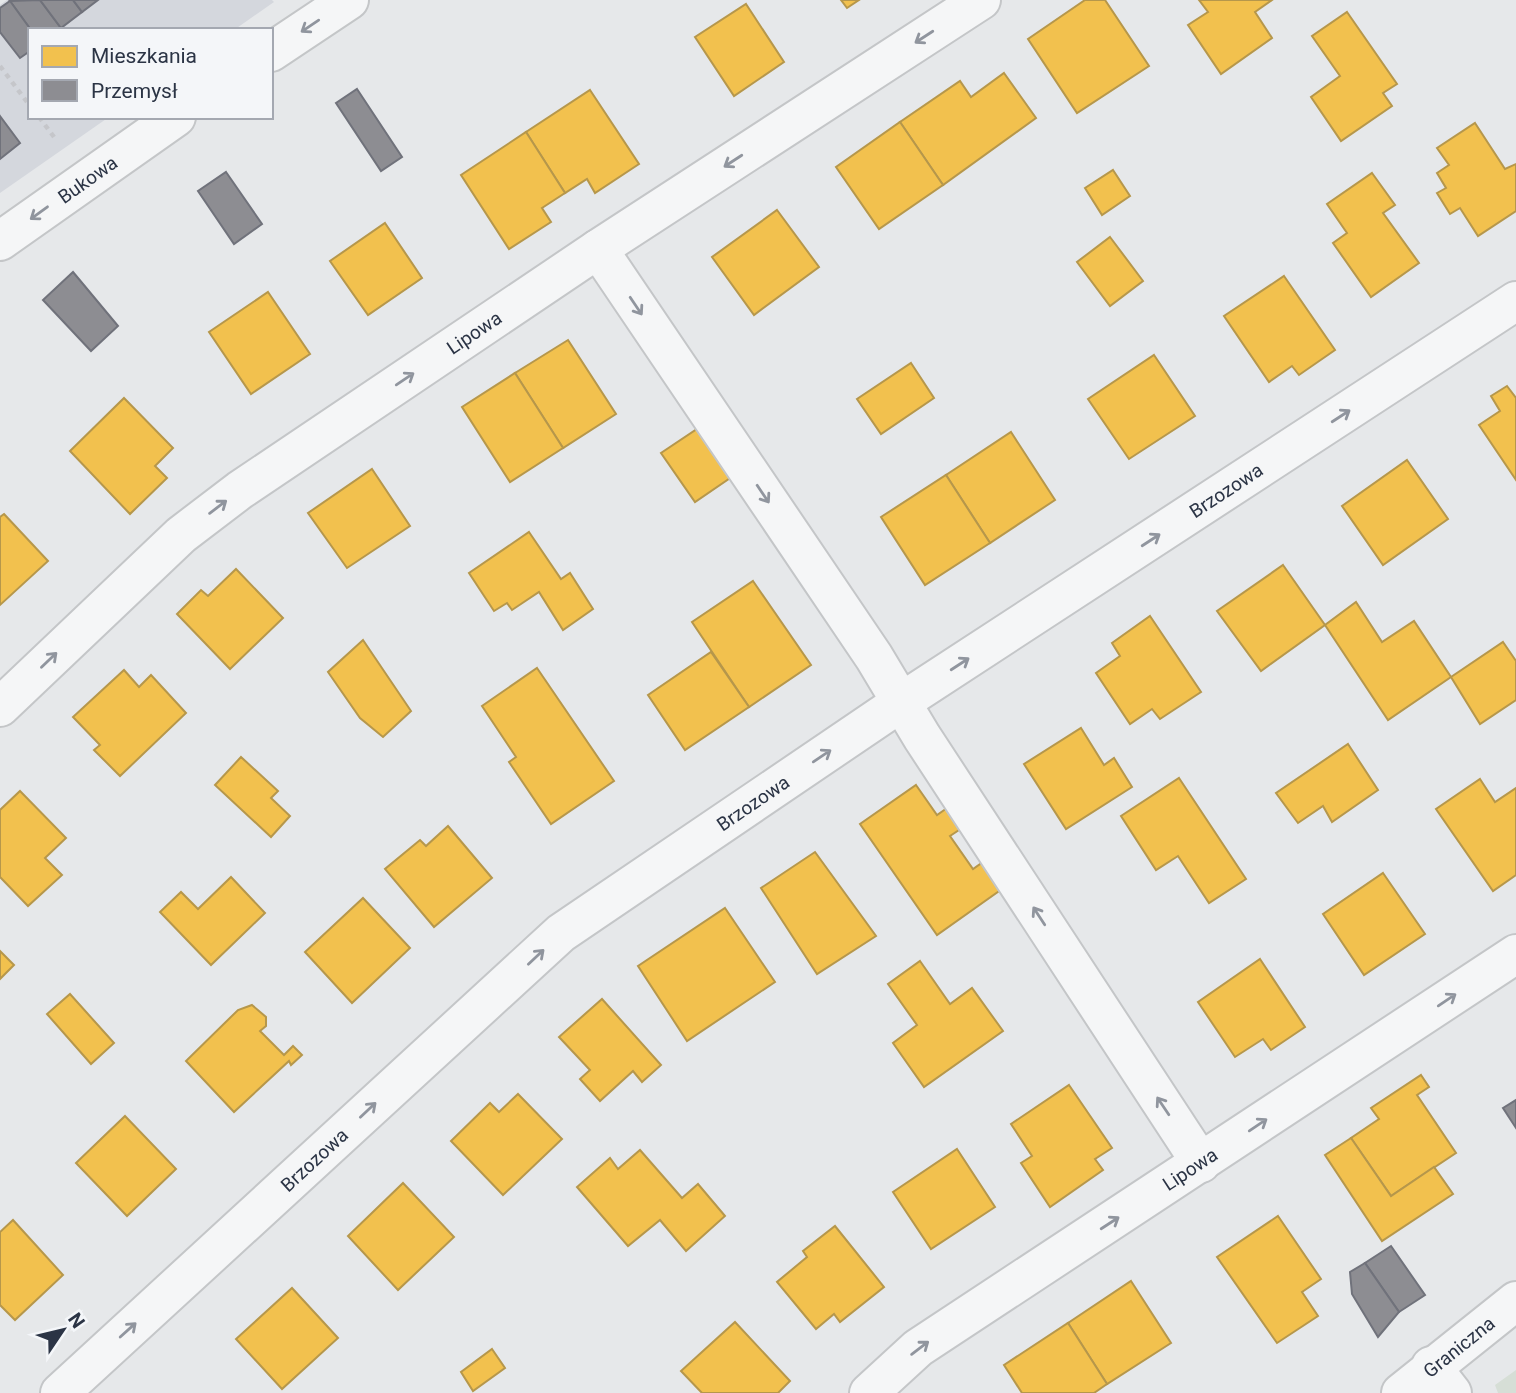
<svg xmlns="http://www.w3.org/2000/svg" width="1516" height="1393" viewBox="0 0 1516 1393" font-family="Roboto,sans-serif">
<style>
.built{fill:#d4d7dd}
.green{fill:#d6ded6}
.homes{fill:#f2c14e;stroke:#b6974b;stroke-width:2}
.industry{fill:#8d8d92;stroke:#70727b;stroke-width:2}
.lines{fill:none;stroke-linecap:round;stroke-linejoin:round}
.minor-casing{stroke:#c4c6c8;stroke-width:42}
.path{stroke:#c5c6ca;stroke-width:4.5;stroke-dasharray:5 5;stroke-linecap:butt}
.minor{stroke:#f5f6f7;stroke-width:38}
.oneway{stroke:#90959e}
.labels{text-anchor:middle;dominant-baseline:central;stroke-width:7;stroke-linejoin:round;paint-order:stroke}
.street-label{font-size:19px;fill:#2b3445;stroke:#f4f6f9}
</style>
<rect width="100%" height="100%" fill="#e6e8ea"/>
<path class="built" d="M7 0H272L274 2 234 30H30V117H109L0 193V5Z"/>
<path class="green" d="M1516 1370V1393H1498L1495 1385Z"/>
<g class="homes">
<path d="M841 0H859L847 8Z"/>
<path d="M1085 0H1105L1149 66 1077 113 1028 39Z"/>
<path d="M1199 0H1272L1255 12 1272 38 1221 74 1188 25 1208 12Z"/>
<path d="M746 4 784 62 734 96 695 37Z"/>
<path d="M1347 12 1397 84 1383 93 1392 106 1341 141 1311 97 1340 76 1312 36Z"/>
<path d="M1004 73 1036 118 943 185 900 122 960 81 971 97Z"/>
<path d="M590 90 639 164 595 193 587 179 565 193 526 132Z"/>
<path d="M900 122 943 185 879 229 836 167Z"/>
<path d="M1475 123 1505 169 1516 164V211L1478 236 1460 208 1450 214 1437 193 1446 188 1437 173 1449 165 1437 148Z"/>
<path d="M526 132 565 193 542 208 551 222 509 249 461 175Z"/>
<path d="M1113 170 1130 196 1102 215 1085 188Z"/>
<path d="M1372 173 1395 205 1383 213 1419 263 1371 297 1333 243 1347 233 1327 204Z"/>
<path d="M777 210 819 267 754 315 712 257Z"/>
<path d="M385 223 422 278 368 315 330 261Z"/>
<path d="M1110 237 1143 281 1110 306 1077 262Z"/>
<path d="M1284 276 1335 350 1299 375 1292 366 1269 382 1224 316Z"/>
<path d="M268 292 310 354 251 394 209 332Z"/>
<path d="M568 340 616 414 563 448 515 373Z"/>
<path d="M1154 355 1195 416 1129 459 1088 399Z"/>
<path d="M911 363 934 398 881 434 857 399Z"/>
<path d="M515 373 563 448 510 482 462 407Z"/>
<path d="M1507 386 1516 398V480L1479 425 1500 411 1491 396Z"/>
<path d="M124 398 173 448 155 466 167 478 130 514 70 451Z"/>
<path d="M703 425 736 474 695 502 661 453Z"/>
<path d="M1011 432 1055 500 990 543 946 475Z"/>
<path d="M1407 460 1448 519 1383 565 1342 506Z"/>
<path d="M372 469 410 526 347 568 308 513Z"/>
<path d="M946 475 990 543 925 585 881 517Z"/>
<path d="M4 514 48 561 0 605V517Z"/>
<path d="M529 532 561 579 570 573 593 609 563 630 539 592 512 610 507 603 494 611 469 573Z"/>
<path d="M1283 565 1325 625 1261 671 1217 611Z"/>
<path d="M236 569 283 618 230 669 177 614 201 590 208 596Z"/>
<path d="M753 581 811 665 749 707 692 622Z"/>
<path d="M1356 602 1382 642 1414 621 1451 677 1388 720 1325 625Z"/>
<path d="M1150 616 1201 692 1160 719 1152 709 1130 724 1096 673 1120 656 1112 643Z"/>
<path d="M363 640 411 711 383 737 360 718 328 672Z"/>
<path d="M1503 642 1516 661V700L1480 724 1451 677Z"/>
<path d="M711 652 749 707 685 750 648 695Z"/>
<path d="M537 668 614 781 551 824 509 762 516 757 482 706Z"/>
<path d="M124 670 139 687 151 675 186 713 120 776 94 750 100 745 73 717Z"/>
<path d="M1081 728 1104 765 1114 758 1132 787 1066 829 1024 764Z"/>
<path d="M1348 744 1378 790 1332 822 1323 806 1298 823 1276 793Z"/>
<path d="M241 757 278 791 271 798 290 816 271 837 215 785Z"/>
<path d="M1179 778 1246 879 1209 903 1178 856 1156 870 1121 816Z"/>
<path d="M1480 779 1495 802 1516 788V875L1493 891 1436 809Z"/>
<path d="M916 785 937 815 947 808 962 828 950 836 973 869 990 857 1009 884 937 935 860 824Z"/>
<path d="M20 791 66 838 45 858 62 875 28 906 0 877V810Z"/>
<path d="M448 826 492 878 434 927 385 869 420 840 426 846Z"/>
<path d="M815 852 876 936 817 974 761 888Z"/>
<path d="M1383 873 1425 934 1364 975 1323 914Z"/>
<path d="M231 877 265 913 211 965 160 912 181 892 198 909Z"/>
<path d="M363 898 410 948 352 1003 305 952Z"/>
<path d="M725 908 775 982 687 1041 638 966Z"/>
<path d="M0 951 14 965 0 979Z"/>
<path d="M1260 959 1305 1027 1271 1050 1263 1039 1235 1057 1198 1002Z"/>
<path d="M920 961 950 1004 972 988 1003 1031 924 1087 893 1043 917 1025 888 984Z"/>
<path d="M70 994 114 1043 91 1064 47 1014Z"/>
<path d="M602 999 661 1065 642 1082 633 1071 600 1101 580 1079 590 1070 559 1037Z"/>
<path d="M252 1005 266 1017V1026L260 1031 284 1055 293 1046 302 1055 291 1065 289 1061 234 1112 186 1061 238 1010Z"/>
<path d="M1421 1075 1429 1087 1417 1095 1456 1153 1391 1196 1351 1138 1379 1119 1371 1108Z"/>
<path d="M1069 1085 1112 1148 1095 1159 1103 1170 1050 1207 1021 1163 1032 1156 1011 1124Z"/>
<path d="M518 1094 562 1139 503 1195 451 1141 490 1103 499 1112Z"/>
<path d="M125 1116 176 1169 127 1216 76 1163Z"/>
<path d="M1351 1138 1391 1196 1434 1167 1453 1194 1382 1241 1325 1155Z"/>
<path d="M957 1149 995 1207 931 1249 893 1192Z"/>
<path d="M640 1150 682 1198 698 1184 725 1216 686 1251 660 1220 628 1246 577 1187 610 1158 618 1169Z"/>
<path d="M403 1183 454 1237 398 1290 348 1236Z"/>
<path d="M1278 1216 1321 1279 1302 1292 1318 1316 1277 1343 1217 1257Z"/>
<path d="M13 1220 63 1275 15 1320 0 1305V1232Z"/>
<path d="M835 1226 884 1287 840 1322 834 1314 816 1329 777 1282 807 1257 803 1251Z"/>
<path d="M1131 1281 1171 1343 1107 1384 1068 1323Z"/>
<path d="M292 1288 338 1338 282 1389 236 1339Z"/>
<path d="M735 1322 790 1381 778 1393H702L681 1371Z"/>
<path d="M1068 1323 1107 1384 1094 1393H1022L1004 1365Z"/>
<path d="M492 1349 505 1368 473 1391 461 1372Z"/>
</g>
<g class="industry">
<path d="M40 0 61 28 58 30H31L10 1Z"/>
<path d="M40 0H73L82 12 61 28Z"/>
<path d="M73 0H98L82 12Z"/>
<path d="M10 1 31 30 30 51 20 58 0 32V8Z"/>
<path d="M357 89 402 157 381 171 336 103Z"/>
<path d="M0 116 20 143 0 159Z"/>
<path d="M226 172 262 224 234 244 198 191Z"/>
<path d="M73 272 118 326 91 351 43 300Z"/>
<path d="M1516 1100V1128L1503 1108Z"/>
<path d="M1391 1246 1425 1295 1399 1312 1365 1263Z"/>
<path d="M1365 1263 1399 1312 1378 1337 1352 1294 1350 1272Z"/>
</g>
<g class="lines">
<defs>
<g id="minor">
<path d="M271 52 349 0"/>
<path id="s1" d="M0 241 176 117"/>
<path d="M598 249 874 657 922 737 1201 1163"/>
<path id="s2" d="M0 707 181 535 240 490 598 249 981 0"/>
<path d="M1431 1366 1452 1393"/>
<path id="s3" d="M60 1393 561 933 903 701 1516 301"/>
<path id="s4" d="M869 1393 918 1348 1516 954"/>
<path id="s5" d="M1401 1393 1516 1301"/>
</g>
</defs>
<use href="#minor" class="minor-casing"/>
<g class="path">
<path d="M0 66 30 106"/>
<path d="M39 117 57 141"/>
</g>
<use href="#minor" class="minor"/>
</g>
<defs><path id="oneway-shaft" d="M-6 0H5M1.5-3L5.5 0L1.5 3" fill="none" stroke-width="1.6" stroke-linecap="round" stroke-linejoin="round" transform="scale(1.75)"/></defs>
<g class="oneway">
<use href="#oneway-shaft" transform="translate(310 26) rotate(146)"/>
<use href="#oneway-shaft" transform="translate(924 37) rotate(147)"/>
<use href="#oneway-shaft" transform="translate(733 161) rotate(147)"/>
<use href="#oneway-shaft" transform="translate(39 213) rotate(144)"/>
<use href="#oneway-shaft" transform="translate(636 306) rotate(56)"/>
<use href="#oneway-shaft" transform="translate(405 379) rotate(-34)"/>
<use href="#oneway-shaft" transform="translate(1341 416) rotate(-33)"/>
<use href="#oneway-shaft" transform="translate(763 494) rotate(56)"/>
<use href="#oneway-shaft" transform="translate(218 507) rotate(-37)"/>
<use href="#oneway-shaft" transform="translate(1151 540) rotate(-33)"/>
<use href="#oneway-shaft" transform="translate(49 660) rotate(-44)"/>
<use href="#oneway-shaft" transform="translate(960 664) rotate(-33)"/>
<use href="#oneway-shaft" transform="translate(822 756) rotate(-34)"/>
<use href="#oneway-shaft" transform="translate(1039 916) rotate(-123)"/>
<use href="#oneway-shaft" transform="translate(536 957) rotate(-43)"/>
<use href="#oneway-shaft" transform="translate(1447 1000) rotate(-34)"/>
<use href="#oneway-shaft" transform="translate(1163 1106) rotate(-124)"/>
<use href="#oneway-shaft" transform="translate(368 1110) rotate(-43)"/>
<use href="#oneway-shaft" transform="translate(1258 1125) rotate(-34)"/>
<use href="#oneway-shaft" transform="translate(1110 1223) rotate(-33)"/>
<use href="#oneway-shaft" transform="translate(128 1330) rotate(-42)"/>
<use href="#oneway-shaft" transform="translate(920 1348) rotate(-37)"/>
</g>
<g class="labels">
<g class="street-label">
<text stroke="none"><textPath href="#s1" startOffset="107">Bukowa</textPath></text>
<text stroke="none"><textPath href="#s2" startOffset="606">Lipowa</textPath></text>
<text stroke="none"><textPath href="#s3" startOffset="1479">Brzozowa</textPath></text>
<text stroke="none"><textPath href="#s3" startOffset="912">Brzozowa</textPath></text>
<text stroke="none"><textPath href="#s3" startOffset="345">Brzozowa</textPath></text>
<text stroke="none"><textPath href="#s4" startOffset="392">Lipowa</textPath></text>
<text stroke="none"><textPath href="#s5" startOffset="74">Graniczna</textPath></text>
</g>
</g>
<rect x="28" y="28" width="245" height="91" fill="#f4f6f9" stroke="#a4a8b1" stroke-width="2"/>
<rect x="42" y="46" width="35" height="21" fill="#f2c14e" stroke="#a4a8b1" stroke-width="2"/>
<text x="91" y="63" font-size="21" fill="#2b3445">Mieszkania</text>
<rect x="42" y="80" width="35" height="21" fill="#8d8d92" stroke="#a4a8b1" stroke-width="2"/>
<text x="91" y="98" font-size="21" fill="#2b3445">Przemysł</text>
<g transform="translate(63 1330) rotate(55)" stroke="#f4f6f9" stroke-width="5" paint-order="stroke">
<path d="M0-5L12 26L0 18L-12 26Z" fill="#2b3445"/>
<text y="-10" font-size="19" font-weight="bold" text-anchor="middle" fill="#2b3445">N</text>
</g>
</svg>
